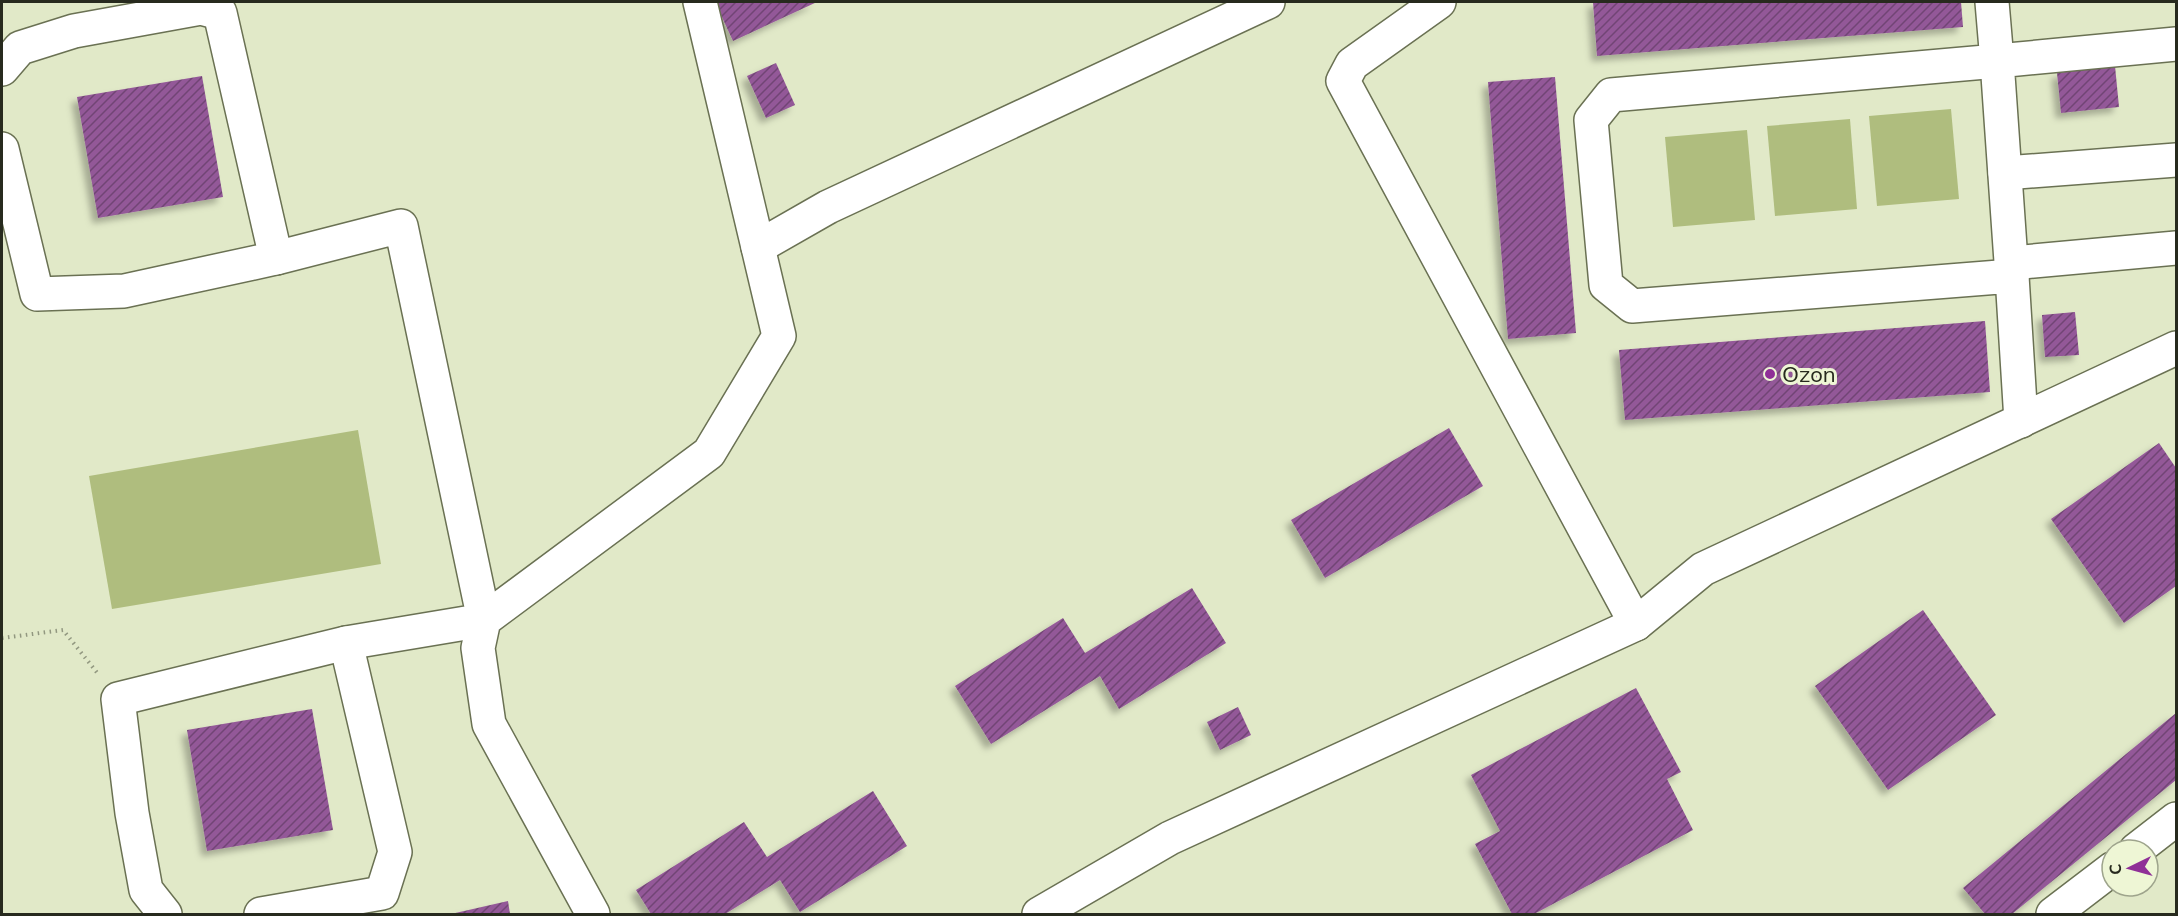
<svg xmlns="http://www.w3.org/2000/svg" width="2178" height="916" viewBox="0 0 2178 916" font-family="Mulish,sans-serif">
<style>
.green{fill:#afbd7e}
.building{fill:url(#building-hatch);filter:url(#shadow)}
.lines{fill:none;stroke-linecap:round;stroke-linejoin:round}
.minor-casing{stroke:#6a7153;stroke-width:36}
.path{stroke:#929880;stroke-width:4;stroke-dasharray:1.5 4.5;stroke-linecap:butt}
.minor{stroke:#fff;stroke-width:33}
.poi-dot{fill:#8f2f97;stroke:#eef6d5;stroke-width:2}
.labels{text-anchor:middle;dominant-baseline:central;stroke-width:6;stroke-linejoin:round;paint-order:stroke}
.poi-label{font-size:22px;fill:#272a1e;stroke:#eef6d5;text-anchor:start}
</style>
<defs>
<pattern id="building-hatch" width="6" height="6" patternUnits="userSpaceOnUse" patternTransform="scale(1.5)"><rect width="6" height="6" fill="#935898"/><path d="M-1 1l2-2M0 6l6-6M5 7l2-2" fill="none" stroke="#714574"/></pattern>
<filter id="shadow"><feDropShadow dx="-5.5" dy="5.5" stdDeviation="3" flood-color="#0004"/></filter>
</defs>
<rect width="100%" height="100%" fill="#e1e9c8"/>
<g class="green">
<path d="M1951 109 1959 199 1877 206 1869 116Z"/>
<path d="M1850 119 1857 209 1775 216 1767 126Z"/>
<path d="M1747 130 1755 220 1673 227 1665 137Z"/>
<path d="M358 430 381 564 112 609 89 476Z"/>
</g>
<g class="building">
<path d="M715 2H817L733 41Z"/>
<path d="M1593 2H1961L1963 27 1597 56Z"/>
<path d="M776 63 795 105 766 118 747 76Z"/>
<path d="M2115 66 2119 107 2061 113 2057 73Z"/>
<path d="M202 76 223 197 98 218 77 97Z"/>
<path d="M1555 77 1576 333 1508 339 1488 82Z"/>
<path d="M2075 312 2079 355 2045 357 2042 315Z"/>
<path d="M1985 321 1990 392 1625 420 1619 350Z"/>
<path d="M1449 428 1483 486 1325 578 1291 520Z"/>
<path d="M2159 443 2176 468V586L2124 623 2051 519Z"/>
<path d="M1192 588 1226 643 1119 709 1100 676 991 744 955 686 1063 618 1085 653Z"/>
<path d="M1923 610 1996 715 1888 790 1815 686Z"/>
<path d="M1636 688 1681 772 1667 779 1693 830 1534 914H1512L1475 844 1500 831 1471 775Z"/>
<path d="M1238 707 1251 735 1220 750 1207 722Z"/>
<path d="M312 709 333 830 207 851 187 730Z"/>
<path d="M2176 713V780L2012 914H1985L1963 888Z"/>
<path d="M873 791 907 846 800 912 780 880 725 914H651L636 890 744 822 767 857Z"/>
<path d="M508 901 510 914H451Z"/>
</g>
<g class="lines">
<defs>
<g id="minor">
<path d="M1439 2 1352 64 1343 81 1636 624"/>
<path d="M1992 2 1997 61 1611 95 1591 120 1606 285 1632 306 2012 276 2021 421"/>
<path d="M2 69 20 48 74 31 201 8 220 13 276 258"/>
<path d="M2 149 37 294 124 291 276 258 401 226 484 620 346 643 118 699 132 813 146 890 165 914"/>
<path d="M2005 173 2176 160"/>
<path d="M758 247 828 207 1268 2"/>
<path d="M2012 263 2176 248"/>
<path d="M2012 276 1997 61 2176 44"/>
<path d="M2136 850 2176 819"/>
<path d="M261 914 382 893 395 852 346 643"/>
<path d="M593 914 489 724 478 648 484 620 709 453 779 336 700 2"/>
<path d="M1039 914 1170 838 1636 624 1703 569 2176 348"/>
<path d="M2053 914 2112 869"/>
</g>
</defs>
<use href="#minor" class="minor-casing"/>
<path class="path" d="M2 638 63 630 99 675"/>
<use href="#minor" class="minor"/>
</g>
<circle class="poi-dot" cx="1770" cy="374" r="6"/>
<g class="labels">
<g class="poi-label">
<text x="1782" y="374">Ozon</text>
</g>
</g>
<rect width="2178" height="916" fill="none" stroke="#272a1e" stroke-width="6"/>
<g transform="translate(2130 868) rotate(265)"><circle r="28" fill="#eef6d5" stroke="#9ea48c" stroke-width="1.5"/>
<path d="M0-4.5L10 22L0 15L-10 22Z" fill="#8f2f97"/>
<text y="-9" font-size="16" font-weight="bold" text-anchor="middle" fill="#272a1e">С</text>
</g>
</svg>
